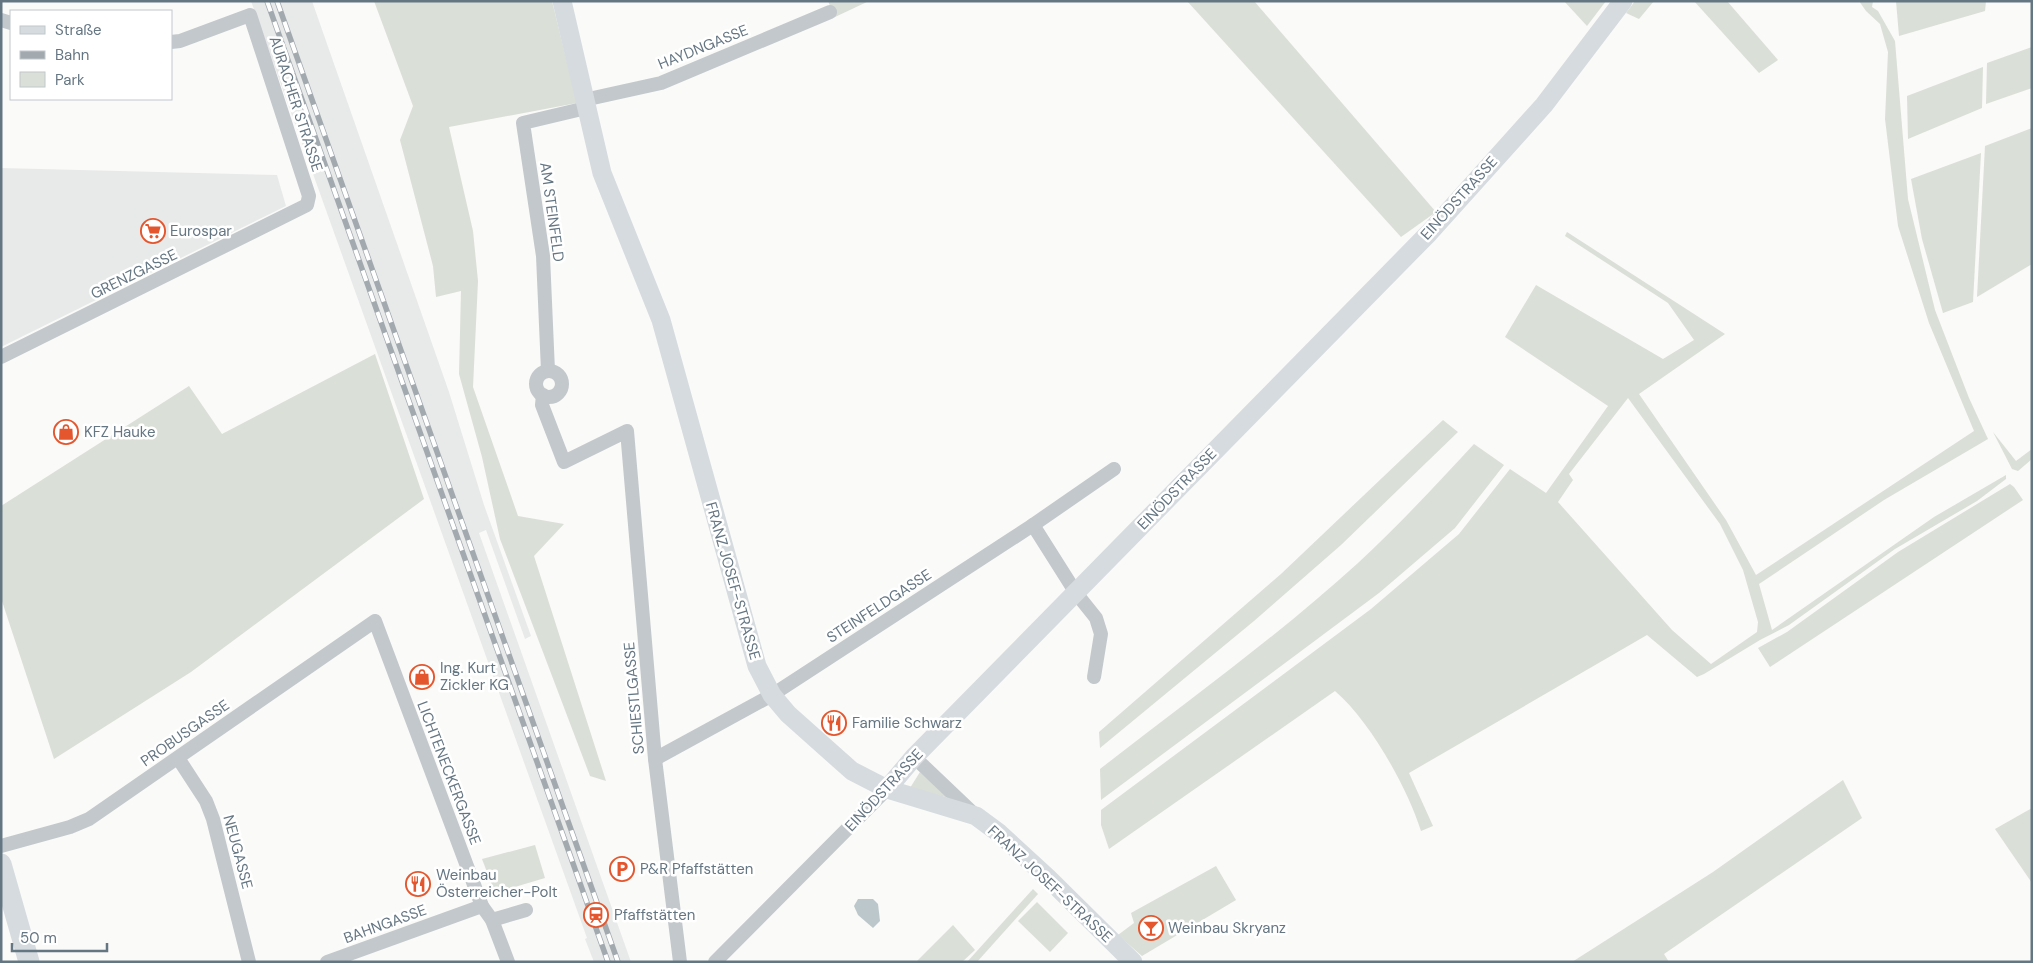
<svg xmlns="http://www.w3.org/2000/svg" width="2033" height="963" viewBox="0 0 2033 963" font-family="'DM Sans',sans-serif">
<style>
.built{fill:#e8e9e9}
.green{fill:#dadfd7;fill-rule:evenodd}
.water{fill:#bbc7cb}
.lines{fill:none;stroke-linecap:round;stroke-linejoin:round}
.street{stroke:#c3c8cc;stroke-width:14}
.secondary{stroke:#d6dbdf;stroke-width:19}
.primary{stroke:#d6dbdf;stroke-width:21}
.rail-casing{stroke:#a2aab0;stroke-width:5.5}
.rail{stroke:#fff;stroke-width:4;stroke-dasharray:11;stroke-linecap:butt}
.labels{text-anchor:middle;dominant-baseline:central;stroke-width:5;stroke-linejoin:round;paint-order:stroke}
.street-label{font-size:15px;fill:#657683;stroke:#fff}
.poi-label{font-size:15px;fill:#657683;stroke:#fff;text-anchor:start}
</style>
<rect width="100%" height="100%" fill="#fafaf8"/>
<g class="built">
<path d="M251 1H312L449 392 484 505 531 636 525 639 486 530 479 533 631 962H594L585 939 587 938Z"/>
<path d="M1 168 277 175 286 206 1 347Z"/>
</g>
<g class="green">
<path d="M374 1H552L577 103 449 127 473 231 478 281 473 387 518 516 564 524 534 556 606 781 590 776 500 539 482 457 459 374 461 291 436 297 433 266 400 140 413 106Z"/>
<path d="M828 1H869L835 17Z"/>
<path d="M1187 1H1254L1436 212 1401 237Z"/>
<path d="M1564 1H1606L1587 26Z"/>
<path d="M1635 1H1654L1639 19 1626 13Z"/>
<path d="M1694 1H1727L1778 60 1759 73Z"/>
<path d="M1859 1H1873L1872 7 1878 11 1895 41 1908 199 1935 310 1969 398 1988 439 1884 500 1759 584 1772 630 1934 517 2006 475V479L1977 501 1895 549 1789 625 1760 640 1704 674 1697 677 1647 635 1409 773 1433 826 1421 831C1407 787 1370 721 1335 691L1109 849 1101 825V810L1371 609 1459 534 1510 469 1546 493 1608 406 1505 337 1536 285 1663 359 1694 340 1668 303 1565 236 1567 232 1725 334 1639 394 1726 520 1756 575 1974 431 1929 323 1898 226 1885 119 1888 52 1880 24 1866 11ZM1628 398 1720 524 1743 570 1758 622 1757 632 1711 664 1672 630 1558 502 1573 480 1569 474Z"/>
<path d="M1896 1H1986L1985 11 1899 36Z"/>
<path d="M2032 47V88L1986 104 1987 63Z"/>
<path d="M1983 67 1982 108 1908 139 1907 96Z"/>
<path d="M2032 128V264L1977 297 1985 146Z"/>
<path d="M1981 153 1973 302 1943 313 1922 239 1911 179Z"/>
<path d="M375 354 424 499 191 672 54 759 1 598V506L189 386 222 434Z"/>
<path d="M1443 420 1458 432 1341 545 1254 621 1100 748 1099 732 1281 574Z"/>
<path d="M1993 432 2016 461 2032 449V459L2018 471 2012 469Z"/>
<path d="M1474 444 1504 465 1455 528 1379 593 1101 800 1100 769C1186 702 1278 636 1358 563 1399 525 1436 485 1474 444Z"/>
<path d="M2010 484 2014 487 2023 500 1770 667 1758 648 1787 632 1898 552Z"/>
<path d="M920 772 949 798 910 788Z"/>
<path d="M1843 780 1862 818 1664 954 1669 962H1572L1713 872Z"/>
<path d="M2032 808V883L1995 829Z"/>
<path d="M535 845 545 878 495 893 482 859Z"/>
<path d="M1216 866 1236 900 1142 956 1118 935 1134 923 1131 913Z"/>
<path d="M1033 889 1038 894 977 962H967Z"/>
<path d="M1037 902 1068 933 1050 952 1018 921Z"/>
<path d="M953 925 975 950 962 962H916Z"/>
</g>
<path class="water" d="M858 899H873L878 904 880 921 873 928 858 915 854 906Z"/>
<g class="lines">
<g class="street">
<path d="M1 20 11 23"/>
<path d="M584 100 661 83 830 12"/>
<path d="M1 357 307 205 309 196 250 15 180 41 171 42"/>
<path d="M548 371 543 256 523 123 586 108"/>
<circle cx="549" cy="384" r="13"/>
<path d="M543 395 542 405 564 462 627 431 655 759 680 962"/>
<path d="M1033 525 1076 593 1096 618 1101 634 1094 677"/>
<path d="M914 757 974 814"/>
<path d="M178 758 206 801 213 819 249 962"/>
<path d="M655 759 772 695 1033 525 1114 469"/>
<path d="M1 846 70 827 89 819 375 621 482 906 492 920 508 962"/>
<path d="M492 920 526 910"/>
<path d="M327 962 482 906"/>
<path d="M715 962 887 789"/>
</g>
<g class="secondary">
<path d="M562 1 602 173 661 320 757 666 772 695 788 714 852 771 887 789 976 816 999 833 1048 878 1133 962"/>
<path d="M887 789 914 757 1429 233 1544 105 1623 1"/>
</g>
<path class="primary" d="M1 864 29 962"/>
<defs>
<g id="rail">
<path d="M267 1 608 962"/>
<path d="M277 1 618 962"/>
</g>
</defs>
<use href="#rail" class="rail-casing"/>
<use href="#rail" class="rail"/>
</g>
<defs>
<symbol id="supermarket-ring" viewBox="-11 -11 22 22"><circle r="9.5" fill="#fff" stroke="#e4572e" stroke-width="1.5"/><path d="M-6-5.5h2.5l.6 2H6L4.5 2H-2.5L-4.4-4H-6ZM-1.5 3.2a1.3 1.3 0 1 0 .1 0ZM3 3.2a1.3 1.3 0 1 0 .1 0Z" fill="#e4572e"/></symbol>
<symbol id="shop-ring" viewBox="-11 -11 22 22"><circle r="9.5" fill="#fff" stroke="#e4572e" stroke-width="1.5"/><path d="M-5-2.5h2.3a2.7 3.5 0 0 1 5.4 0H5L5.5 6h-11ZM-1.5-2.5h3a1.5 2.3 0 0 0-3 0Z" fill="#e4572e"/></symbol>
<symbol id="restaurant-ring" viewBox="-11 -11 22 22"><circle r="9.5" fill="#fff" stroke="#e4572e" stroke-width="1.5"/><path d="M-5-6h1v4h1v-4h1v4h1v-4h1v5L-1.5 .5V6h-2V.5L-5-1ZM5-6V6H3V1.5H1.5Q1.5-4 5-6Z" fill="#e4572e"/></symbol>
<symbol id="parking-ring" viewBox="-11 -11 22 22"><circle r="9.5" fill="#fff" stroke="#e4572e" stroke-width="1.5"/><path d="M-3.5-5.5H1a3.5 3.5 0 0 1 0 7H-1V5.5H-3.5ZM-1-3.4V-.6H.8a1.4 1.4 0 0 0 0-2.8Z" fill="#e4572e"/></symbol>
<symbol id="station-ring" viewBox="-11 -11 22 22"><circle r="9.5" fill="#fff" stroke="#e4572e" stroke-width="1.5"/><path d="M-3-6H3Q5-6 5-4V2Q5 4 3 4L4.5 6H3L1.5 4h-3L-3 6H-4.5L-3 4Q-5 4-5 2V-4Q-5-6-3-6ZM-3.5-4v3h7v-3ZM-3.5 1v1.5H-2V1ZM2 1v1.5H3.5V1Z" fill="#e4572e"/></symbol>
<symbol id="bar-ring" viewBox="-11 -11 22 22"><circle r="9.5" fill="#fff" stroke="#e4572e" stroke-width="1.5"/><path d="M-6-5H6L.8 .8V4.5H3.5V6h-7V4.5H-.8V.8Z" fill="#e4572e"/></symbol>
</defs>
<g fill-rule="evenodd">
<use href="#supermarket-ring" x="139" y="217" width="28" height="28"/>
<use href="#shop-ring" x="52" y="418" width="28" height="28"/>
<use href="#shop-ring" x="408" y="663" width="28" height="28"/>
<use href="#restaurant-ring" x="820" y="709" width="28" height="28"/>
<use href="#parking-ring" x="608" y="855" width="28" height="28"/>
<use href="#restaurant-ring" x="404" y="870" width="28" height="28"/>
<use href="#station-ring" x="582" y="901" width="28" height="28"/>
<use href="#bar-ring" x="1137" y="914" width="28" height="28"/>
</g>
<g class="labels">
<g class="street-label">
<text transform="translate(703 47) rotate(-22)">HAYDNGASSE</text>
<text transform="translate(296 104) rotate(72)">AURACHER STRASSE</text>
<text transform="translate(1459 198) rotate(-48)">EINÖDSTRASSE</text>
<text transform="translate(552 212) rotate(82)">AM STEINFELD</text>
<text transform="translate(134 274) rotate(-26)">GRENZGASSE</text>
<text transform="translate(1177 489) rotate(-46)">EINÖDSTRASSE</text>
<text transform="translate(733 581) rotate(74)">FRANZ JOSEF-STRASSE</text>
<text transform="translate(879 606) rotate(-33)">STEINFELDGASSE</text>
<text transform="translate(634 698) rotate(-95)">SCHIESTLGASSE</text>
<text transform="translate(185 733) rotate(-35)">PROBUSGASSE</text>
<text transform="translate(449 773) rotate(69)">LICHTENECKERGASSE</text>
<text transform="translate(884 790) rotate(-47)">EINÖDSTRASSE</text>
<text transform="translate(238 852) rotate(75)">NEUGASSE</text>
<text transform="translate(1050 884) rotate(43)">FRANZ JOSEF-STRASSE</text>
<text transform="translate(385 924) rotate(-20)">BAHNGASSE</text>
</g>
<g class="poi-label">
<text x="170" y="231">Eurospar</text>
<text x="84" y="432">KFZ Hauke</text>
<text x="440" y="668">Ing. Kurt<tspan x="440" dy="17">Zickler KG</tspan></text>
<text x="852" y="723">Familie Schwarz</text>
<text x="640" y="869">P&amp;R Pfaffstätten</text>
<text x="436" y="875">Weinbau<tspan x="436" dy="17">Österreicher-Polt</tspan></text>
<text x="614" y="915">Pfaffstätten</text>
<text x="1168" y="928">Weinbau Skryanz</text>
</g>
</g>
<rect width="2033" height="963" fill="none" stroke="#657683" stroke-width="5"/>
<rect x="10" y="10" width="162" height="90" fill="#ffffff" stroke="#c1c8cd"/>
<rect x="20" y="26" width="25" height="8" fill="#d6dbdf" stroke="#c1c8cd"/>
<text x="55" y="35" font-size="15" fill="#657683">Straße</text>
<rect x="20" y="51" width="25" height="8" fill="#a2aab0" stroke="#c1c8cd"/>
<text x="55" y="60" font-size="15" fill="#657683">Bahn</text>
<rect x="20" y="72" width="25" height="15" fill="#dadfd7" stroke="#c1c8cd"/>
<text x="55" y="85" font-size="15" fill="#657683">Park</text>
<path d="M12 943v8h95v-8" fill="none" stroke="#657683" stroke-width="2.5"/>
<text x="20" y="943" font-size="15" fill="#657683" stroke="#ffffff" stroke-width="4" paint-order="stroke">50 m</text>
</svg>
